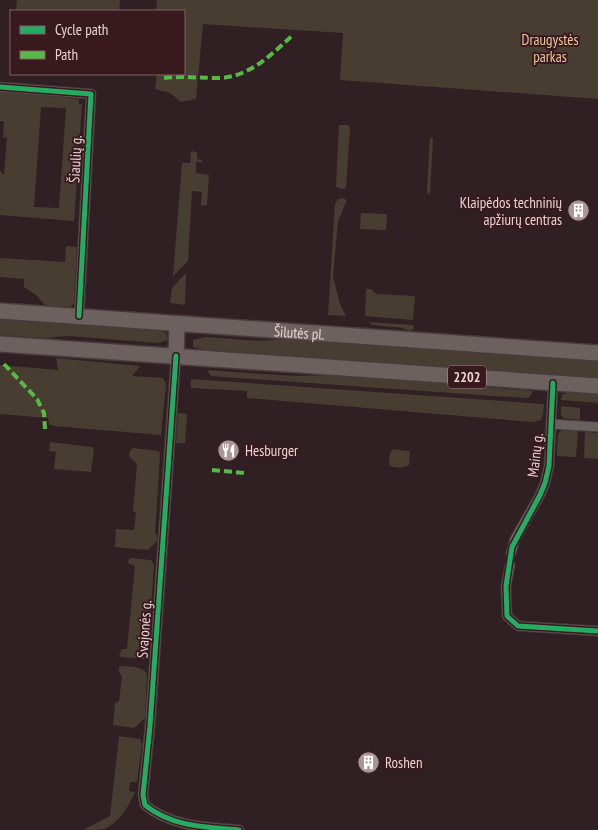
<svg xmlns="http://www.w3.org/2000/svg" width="598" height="830" viewBox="0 0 598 830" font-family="'PT Sans Narrow',sans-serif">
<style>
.green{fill:#483d31;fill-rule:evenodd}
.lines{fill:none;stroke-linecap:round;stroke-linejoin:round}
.street-casing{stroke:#493b3d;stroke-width:11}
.primary-casing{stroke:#493b3d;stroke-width:18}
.street{stroke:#68615f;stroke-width:9}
.primary{stroke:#6c615f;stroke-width:15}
.quiet{stroke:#58b947;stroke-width:4;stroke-dasharray:8 4;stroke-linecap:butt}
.cycleway-casing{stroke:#38191e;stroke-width:8}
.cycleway{stroke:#26ab63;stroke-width:5}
.labels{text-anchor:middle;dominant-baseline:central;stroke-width:4;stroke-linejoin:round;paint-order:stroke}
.shield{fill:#38191e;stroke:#b49b9e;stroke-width:1}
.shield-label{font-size:14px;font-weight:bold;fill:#e9d3d5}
.park-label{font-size:15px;fill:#edc798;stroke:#38191e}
.street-label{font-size:15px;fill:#e9d3d5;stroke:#38191e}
.poi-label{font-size:15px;fill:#e9d3d5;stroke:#38191e;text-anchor:start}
</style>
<rect width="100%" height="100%" fill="#312023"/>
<g class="green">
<path d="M17 0H120L119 11H16Z"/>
<path d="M157 0H598V99L340 80 343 33 203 24 196 99 181 102 170 93 155 89 157 74H184V11H156Z"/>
<path d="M0 91 79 99V104H82L74 221 0 215V171L4 175 7 137 3 138 4 121H0ZM41 107 66 108 59 208 34 207Z"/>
<path d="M339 125H348L350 128 346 187 344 189 338 188 336 186Z"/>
<path d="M430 137 433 139 430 193 429 194 427 192Z"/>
<path d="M191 151 197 152V159L202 160V162H196V173L209 175 207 205 201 206 202 192 192 191 188 261 173 276 182 163H190Z"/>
<path d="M343 198 347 200 338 221 333 277 340 304 346 316 328 315 335 204 338 199Z"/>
<path d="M361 213 387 214 386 230 360 229Z"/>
<path d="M66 246 77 247 74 303 70 307 46 306 36 295 24 287V279L0 277V258L65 262Z"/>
<path d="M186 273 185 305 170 303 172 288Z"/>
<path d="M366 289H371L376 294 415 296 413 320 365 316Z"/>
<path d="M0 319 159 330 166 333 168 339 165 341 157 343 69 336 44 338 0 335Z"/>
<path d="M368 322 413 325 414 328 410 332 403 328 373 325Z"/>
<path d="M206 337 259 341 281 339 598 361V378L206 350 193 347V340Z"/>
<path d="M56 358 140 366 132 376 163 378 166 384 161 435 55 426 49 424 48 418 0 414V365L58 370Z"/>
<path d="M207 370 294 376 339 375 533 391 529 398 494 396 211 376Z"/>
<path d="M191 379 544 404 543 415 541 420 533 422 247 398V391L191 388Z"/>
<path d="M571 391 598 394V403L561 400 562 395Z"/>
<path d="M561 406 580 408V420L563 418 561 414Z"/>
<path d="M178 413 187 414 185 443H176Z"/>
<path d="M562 430 578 431 576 457 557 456 558 434Z"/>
<path d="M585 432 598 433V459L584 458Z"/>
<path d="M50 442 92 447 94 450 91 472 54 469 56 452 49 451Z"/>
<path d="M133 448 159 451 160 454 155 534 157 535V541L148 550 115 547 116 529 134 530 136 512H133L137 464 129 456 130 451Z"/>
<path d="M393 449 409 451 410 452 409 465C404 469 394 468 389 465L390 453Z"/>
<path d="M131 558 151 560 154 565 148 654 144 659 121 657 119 655 122 649H127L135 566 128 563 129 559Z"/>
<path d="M123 666C131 667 143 666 147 674L145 718 134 728 113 725 115 703 119 701 122 676 119 672V667Z"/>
<path d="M119 736 140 739 142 744 137 782H130L129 791 135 792C129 806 119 823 104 829 98 830 90 830 83 830L110 816Z"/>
</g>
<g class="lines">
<defs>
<g id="street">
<path d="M0 87 91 94 79 316"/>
<path d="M176 356 150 726 143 795 145 805C172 827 206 827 239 830"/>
<path d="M551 424 598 427"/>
<path d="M511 553 515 539 540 495 545 483 549 466 553 383"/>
<path d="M510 565 506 586 507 616 518 626 598 631"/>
</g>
<g id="primary">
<path id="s1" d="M0 311 598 353"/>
<path d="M0 344 598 386"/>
<path d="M176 356 177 324"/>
</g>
</defs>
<use href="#street" class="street-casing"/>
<use href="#primary" class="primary-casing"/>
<use href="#street" class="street"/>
<use href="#primary" class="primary"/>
<g class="quiet">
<path d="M164 78C183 76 200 78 219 78 250 77 272 54 294 34"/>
<path d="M4 364 37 399 44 413 45 429"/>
<path d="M212 470 245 473"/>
</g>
<defs>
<g id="cycleway">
<path d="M0 87 91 94 79 316"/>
<path d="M176 356 150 726 143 795 145 805C172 827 206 827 239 830"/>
<path d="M553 383 549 466 545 483 540 495 512 547 506 586 507 616 518 626 598 631"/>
</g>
</defs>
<use href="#cycleway" class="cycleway-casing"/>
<use href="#cycleway" class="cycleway"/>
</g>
<defs>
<symbol id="building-disc" viewBox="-11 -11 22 22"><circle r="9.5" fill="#a99497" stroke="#38191e"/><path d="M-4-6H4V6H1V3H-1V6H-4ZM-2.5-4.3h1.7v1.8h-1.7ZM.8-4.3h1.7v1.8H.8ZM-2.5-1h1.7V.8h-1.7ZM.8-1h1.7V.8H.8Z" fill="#fff"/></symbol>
<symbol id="restaurant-disc" viewBox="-11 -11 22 22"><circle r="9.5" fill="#a99497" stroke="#38191e"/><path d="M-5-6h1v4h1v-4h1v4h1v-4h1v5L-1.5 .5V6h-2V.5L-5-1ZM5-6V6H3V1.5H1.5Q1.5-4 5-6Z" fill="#fff"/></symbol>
</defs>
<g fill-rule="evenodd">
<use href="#building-disc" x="566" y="198" width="25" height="25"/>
<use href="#restaurant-disc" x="216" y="438" width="25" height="25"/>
<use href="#building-disc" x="356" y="750" width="25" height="25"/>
</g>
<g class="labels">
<rect class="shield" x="448" y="365.5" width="38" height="23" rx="4"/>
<g class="shield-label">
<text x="467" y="377">2202</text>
</g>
<g class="park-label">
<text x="550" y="39">Draugystės<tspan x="550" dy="17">parkas</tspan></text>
</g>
<g class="street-label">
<text transform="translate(75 159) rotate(-87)">Šiaulių g.</text>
<text stroke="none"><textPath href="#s1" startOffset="300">Šilutės pl.</textPath></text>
<text transform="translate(535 455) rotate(-83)">Mainų g.</text>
<text transform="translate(144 629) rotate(-86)">Svajonės g.</text>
</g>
<g class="poi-label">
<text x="562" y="202" text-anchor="end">Klaipėdos techninių<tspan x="562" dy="17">apžiurų centras</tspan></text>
<text x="245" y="450">Hesburger</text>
<text x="385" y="762">Roshen</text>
</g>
</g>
<rect x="10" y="10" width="175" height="65" fill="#38191e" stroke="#7f6367"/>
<rect x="20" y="26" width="25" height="8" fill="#26ab63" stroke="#7f6367"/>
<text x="55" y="35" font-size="15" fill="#e9d3d5">Cycle path</text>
<rect x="20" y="51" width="25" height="8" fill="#58b947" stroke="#7f6367"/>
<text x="55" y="60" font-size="15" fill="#e9d3d5">Path</text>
</svg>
